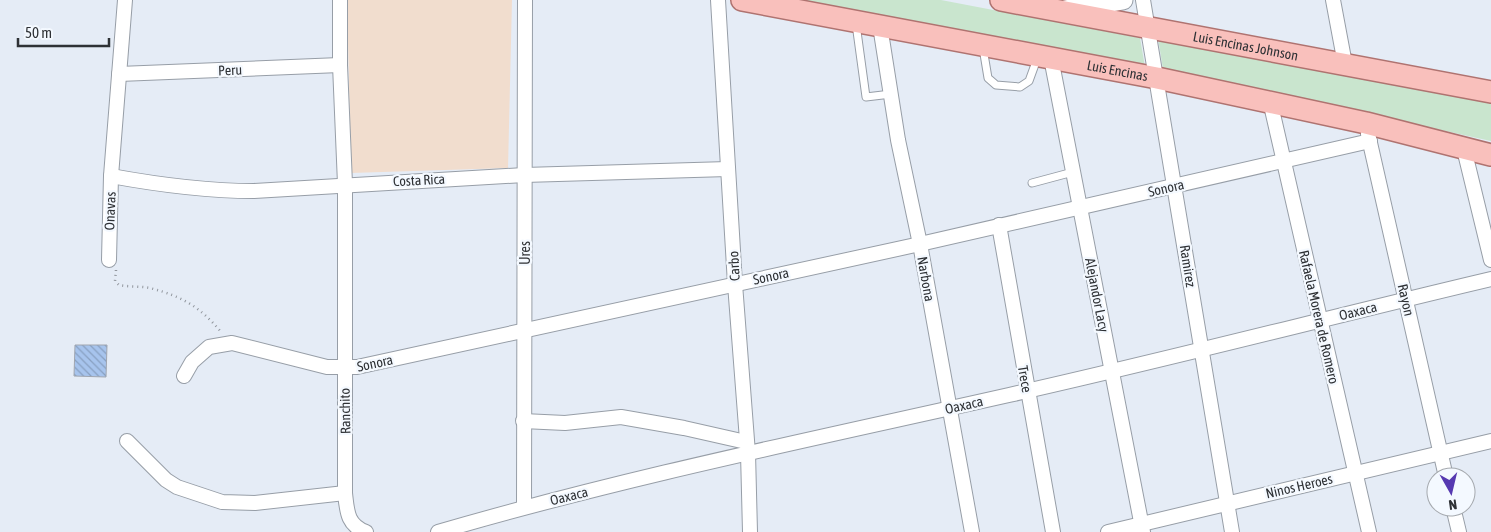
<svg xmlns="http://www.w3.org/2000/svg" width="1491" height="532" viewBox="0 0 1491 532" font-family="'Asap Condensed',sans-serif">
<style>
.education{fill:#f1ddce}
.green{fill:#c9e5ce}
.building{fill:url(#building-back-hatch);stroke:#a0a6b0}
.lines{fill:none;stroke-linecap:round;stroke-linejoin:round}
.service-casing{stroke:#979ea7;stroke-width:9}
.minor-casing{stroke:#979ea7;stroke-width:16}
.secondary-casing{stroke:#979ea7;stroke-width:21}
.primary-casing{stroke:#af7370;stroke-width:24}
.path{stroke:#91969d;stroke-width:2.5;stroke-dasharray:1 4;stroke-linecap:butt}
.service{stroke:#fff;stroke-width:7}
.minor{stroke:#fff;stroke-width:14}
.secondary{stroke:#fff;stroke-width:19}
.primary{stroke:#f9c0bc;stroke-width:21}
.labels{text-anchor:middle;dominant-baseline:central;stroke-width:4.5;stroke-linejoin:round;paint-order:stroke}
.street-label{font-size:14px;fill:#2e3135;stroke:#f4f9ff}
</style>
<defs>
<pattern id="building-back-hatch" width="6" height="6" patternUnits="userSpaceOnUse" patternTransform="scale(1.25)"><rect width="6" height="6" fill="#a7c4ed"/><path d="M-1 5l2 2M0 0l6 6M5-1l2 2" fill="none" stroke="#88a0c1"/></pattern>
</defs>
<rect width="100%" height="100%" fill="#e5ecf6"/>
<path class="education" d="M347 0H512L508 168 351 173Z"/>
<g class="green">
<path d="M796 0H941L1140 38 1145 67Z"/>
<path d="M1158 38 1491 101V141L1163 69Z"/>
</g>
<path class="building" d="M75 345H107L106 377 74 376Z"/>
<g class="lines">
<defs>
<g id="service">
<path d="M856 24 866 97 891 94"/>
<path d="M983 48 988 78 996 85 1020 87 1029 81 1037 59"/>
<path d="M1032 183 1073 172"/>
</g>
<g id="minor">
<path d="M340 0V65L345 184V493C347 511 347 525 366 532"/>
<path d="M718 0 735 284 748 453 750 532"/>
<path d="M1143 0 1232 532"/>
<path d="M1333 0 1345 64"/>
<path d="M880 26 898 140 920 244 972 532"/>
<path d="M1051 58 1143 532"/>
<path d="M119 74 340 65"/>
<path d="M1270 101 1369 532"/>
<path d="M1368 134 1446 477"/>
<path d="M1464 149 1491 260"/>
<path d="M111 176C160 185 204 191 254 191L524 175 728 169"/>
<path d="M999 225 1053 532"/>
<path d="M109 260 111 176 125 0"/>
<path d="M184 376 192 362 209 347 232 343 327 367H357L920 244 1370 141"/>
<path d="M523 421 565 423 621 417 684 428 746 442"/>
<path d="M127 441 166 480 177 487 222 502 255 503 345 493"/>
<path d="M524 507 525 0"/>
<path d="M1453 507 1459 532"/>
<path d="M438 532C626 477 818 438 1009 395 1170 359 1330 317 1491 279"/>
<path d="M1108 532 1491 441"/>
</g>
<path id="secondary" d="M1065 10 1123 0"/>
<g id="primary">
<path id="s1" d="M742 0 1157 78 1366 123 1491 155"/>
<path id="s2" d="M1001 0 1491 92"/>
</g>
</defs>
<use href="#service" class="service-casing"/>
<use href="#minor" class="minor-casing"/>
<use href="#secondary" class="secondary-casing"/>
<use href="#primary" class="primary-casing"/>
<path class="path" d="M116 270 115 281 119 285C129 287 140 286 150 288 184 297 200 307 222 333"/>
<use href="#service" class="service"/>
<use href="#minor" class="minor"/>
<use href="#secondary" class="secondary"/>
<use href="#primary" class="primary"/>
</g>
<g class="labels">
<g class="street-label">
<text stroke="none"><textPath href="#s2" startOffset="249">Luis Encinas Johnson</textPath></text>
<text transform="translate(230 70) rotate(-2)">Peru</text>
<text stroke="none"><textPath href="#s1" startOffset="382">Luis Encinas</textPath></text>
<text transform="translate(419 180) rotate(-3)">Costa Rica</text>
<text transform="translate(1166 188) rotate(-13)">Sonora</text>
<text transform="translate(110 211) rotate(-88)">Onavas</text>
<text transform="translate(525 253) rotate(-90)">Ures</text>
<text transform="translate(734 266) rotate(-93)">Carbo</text>
<text transform="translate(1188 266) rotate(81)">Ramirez</text>
<text transform="translate(771 276) rotate(-12)">Sonora</text>
<text transform="translate(926 279) rotate(80)">Narbona</text>
<text transform="translate(1097 295) rotate(79)">Alejandor Lacy</text>
<text transform="translate(1406 300) rotate(77)">Rayon</text>
<text transform="translate(1358 311) rotate(-14)">Oaxaca</text>
<text transform="translate(1319 317) rotate(77)">Rafaela Morera de Romero</text>
<text transform="translate(375 363) rotate(-12)">Sonora</text>
<text transform="translate(1025 379) rotate(80)">Trece</text>
<text transform="translate(964 405) rotate(-13)">Oaxaca</text>
<text transform="translate(345 411) rotate(-91)">Ranchito</text>
<text transform="translate(1299 486) rotate(-13)">Ninos Heroes</text>
<text transform="translate(569 496) rotate(-14)">Oaxaca</text>
</g>
</g>
<g transform="translate(1451 492) rotate(172)"><circle r="24" fill="#f4f9ff" stroke="#a5a9ae"/>
<path d="M0-4L9 19L0 12L-9 19Z" fill="#5639b1"/>
<text y="-8" font-size="14" font-weight="bold" text-anchor="middle" fill="#2e3135">N</text>
</g>
<path d="M18 38v8h91v-8" fill="none" stroke="#2e3135" stroke-width="2.5"/>
<text x="25" y="38" font-size="15" fill="#2e3135" stroke="#f4f9ff" stroke-width="4" paint-order="stroke">50 m</text>
</svg>
